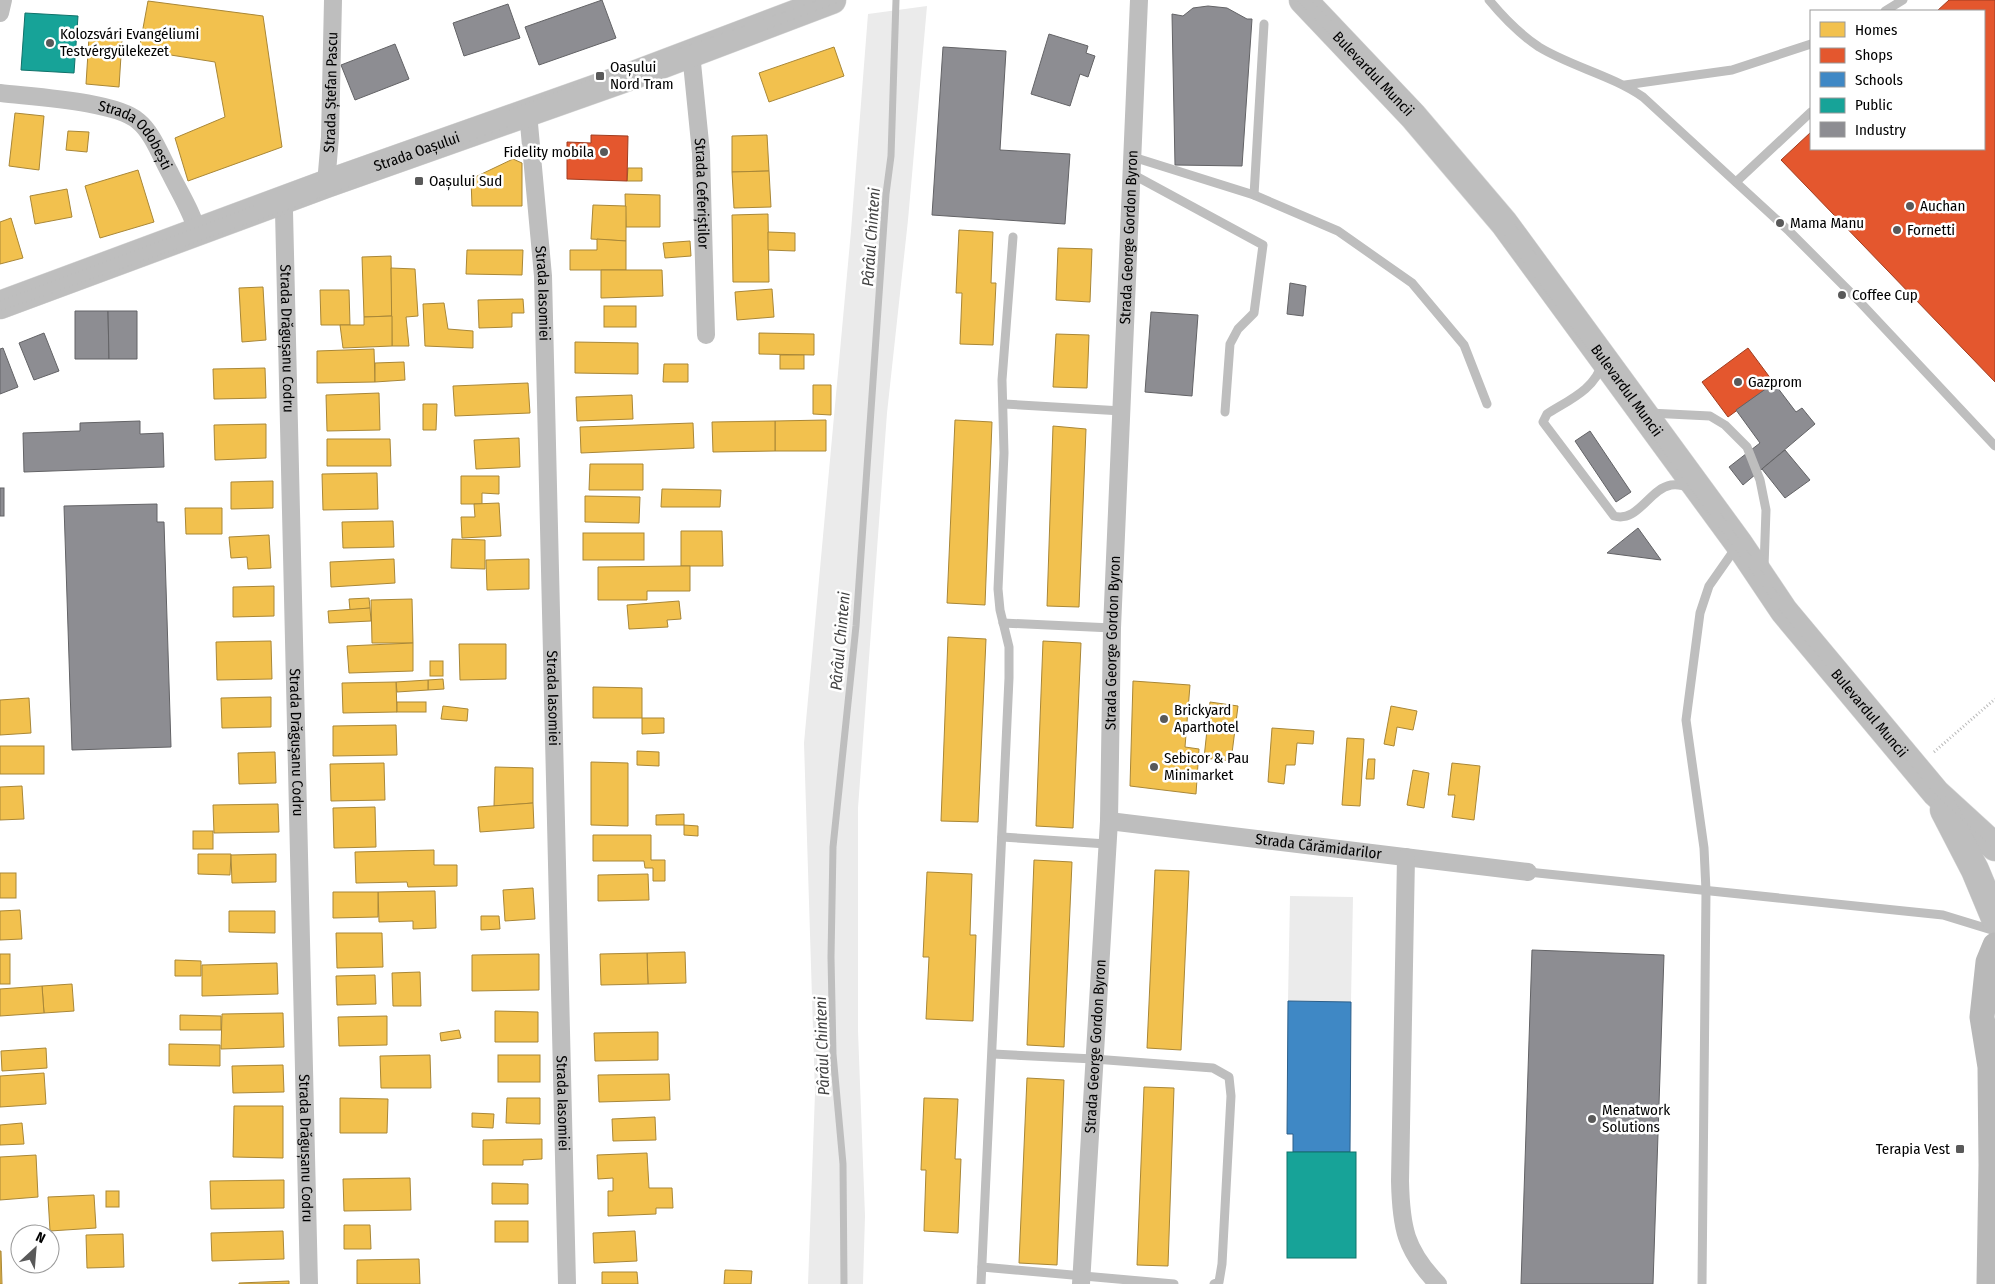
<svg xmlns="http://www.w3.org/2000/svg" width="1995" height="1284" viewBox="0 0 1995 1284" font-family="'Fira Sans Condensed',sans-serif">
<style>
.green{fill:#ebebeb}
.homes{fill:#f2c14e;stroke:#a98737}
.shops{fill:#e4572e;stroke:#a03d20}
.schools{fill:#3f88c5;stroke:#2c5f8a}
.public{fill:#17a398;stroke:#10726a}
.industry{fill:#8d8d92;stroke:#636366}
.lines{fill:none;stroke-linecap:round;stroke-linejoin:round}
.stream{stroke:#bebebe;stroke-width:7}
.primary-casing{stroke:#dbdbdb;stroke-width:29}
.path{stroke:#b9b9b9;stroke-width:3;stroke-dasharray:1 2.5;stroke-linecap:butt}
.service{stroke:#bebebe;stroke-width:9}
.minor{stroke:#bebebe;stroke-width:18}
.secondary{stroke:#b8b8b8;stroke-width:25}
.primary{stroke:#bebebe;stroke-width:28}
.tram{stroke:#bebebe;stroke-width:1}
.poi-dot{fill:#595959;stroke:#fff;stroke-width:2}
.labels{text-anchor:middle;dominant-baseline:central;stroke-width:5;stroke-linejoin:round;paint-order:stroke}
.poi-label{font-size:15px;fill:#000;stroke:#fff;text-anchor:start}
.street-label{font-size:15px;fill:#000;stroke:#fff}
.water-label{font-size:16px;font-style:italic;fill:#434343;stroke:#fff}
</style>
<rect width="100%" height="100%" fill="#fff"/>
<g class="green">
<path d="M927 6 908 220 887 413 858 808V1031L865 1216 863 1284H808L815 1093 804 743 851 231 868 14Z"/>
<path d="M1290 896 1353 897 1351 1002 1288 1001Z"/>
</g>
<g class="homes">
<path d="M148 1 263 16 282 147 188 181 175 138 225 117 215 62 139 50Z"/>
<path d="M89 37 122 40 119 87 86 84Z"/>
<path d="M834 47 844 76 769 102 759 73Z"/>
<path d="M15 113 44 116 39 170 9 166Z"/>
<path d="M68 131 89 132 87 152 66 150Z"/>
<path d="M767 135 769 171 732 172V136Z"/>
<path d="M513 159 522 163V206H472L471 179Z"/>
<path d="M628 168H642V181H627Z"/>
<path d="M138 170 154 222 100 238 85 186Z"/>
<path d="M769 171 771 207 734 208 732 172Z"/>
<path d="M67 189 72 217 35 224 30 196Z"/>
<path d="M625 194 660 195V227H626Z"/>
<path d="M593 205 626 206V241L591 239Z"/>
<path d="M768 214 769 282H733L732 215Z"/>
<path d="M11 218 23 258 0 264V222Z"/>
<path d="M959 230 993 232 991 283H996L993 345 960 344 962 293H956Z"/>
<path d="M768 232 795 233V251L768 250Z"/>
<path d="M597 239 626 241V270H570V250H597Z"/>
<path d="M690 241 691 256 665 258 663 243Z"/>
<path d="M1058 248 1092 249 1090 302 1056 300Z"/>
<path d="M467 250H523L522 275 466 274Z"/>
<path d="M391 256 392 316 364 317 362 257Z"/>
<path d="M391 268 415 269 418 316 406 317 409 346H392Z"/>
<path d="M601 270H662L663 296 601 298Z"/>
<path d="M263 287 266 340 242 342 239 288Z"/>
<path d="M772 289 774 317 737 320 735 292Z"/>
<path d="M320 290H349L350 325H321Z"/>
<path d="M523 299 524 313H512V327L479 328 478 300Z"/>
<path d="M444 303 448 329 473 331V348L425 346 423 304Z"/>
<rect x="604" y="306" width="32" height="21"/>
<path d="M392 316V346L343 348 340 325H364V317Z"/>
<path d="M759 333 814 334V355L759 354Z"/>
<path d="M1056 334 1089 335 1087 388 1053 387Z"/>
<path d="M575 342 638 343V374L575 373Z"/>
<path d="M374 349 375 382 317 383V351Z"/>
<rect x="780" y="355" width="24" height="14"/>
<path d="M404 362 405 380 375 382V363Z"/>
<path d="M664 364H688V382H663Z"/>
<path d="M265 368 266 398 214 399 213 369Z"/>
<path d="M528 383 530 413 455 416 453 386Z"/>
<path d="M813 385H831V415L813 414Z"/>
<path d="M379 393 380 430 327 431 326 395Z"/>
<path d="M632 395 633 419 577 421 576 397Z"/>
<path d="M423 404H437L436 430H423Z"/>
<path d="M826 420V451H775V421Z"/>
<path d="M955 420 992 422 985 605 947 603Z"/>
<path d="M775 421V451L713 452 712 422Z"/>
<path d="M693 423 694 448 581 453 580 427Z"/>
<path d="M266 424V458L215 460 214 425Z"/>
<path d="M1053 426 1086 429 1079 607 1047 606Z"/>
<path d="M519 438 520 467 476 469 474 440Z"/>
<path d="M327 439H390L391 466H327Z"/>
<path d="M590 464H643V490H589Z"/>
<path d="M377 473 378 509 323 510 322 474Z"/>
<path d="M461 476H499V494L482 493V504H461Z"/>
<path d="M273 481V508L231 509V482Z"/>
<path d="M662 489 721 490 720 507H661Z"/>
<path d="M585 496 640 497 639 523 585 522Z"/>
<path d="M499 503 501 536 462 538 461 517H475L474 504Z"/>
<path d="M185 508H222V534H186Z"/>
<path d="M393 521 394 547 343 548 342 522Z"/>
<path d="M681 531H722L723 566H681Z"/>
<rect x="583" y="533" width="61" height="27"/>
<path d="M269 535 271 568 248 569 247 557 231 558 229 537Z"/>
<path d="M452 539 485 540V569L451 568Z"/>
<path d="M394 559 395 583 331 587 330 562Z"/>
<path d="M529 559V589L487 590 486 560Z"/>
<path d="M681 566H690V591H647V600H598V567Z"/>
<path d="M274 586V616L233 617V587Z"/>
<path d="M369 598 370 608 350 610 349 599Z"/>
<path d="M412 599 413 643H372L371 600Z"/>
<path d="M679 601 681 619 667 620 668 627 629 629 627 605Z"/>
<path d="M370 608 371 621 329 623 328 611Z"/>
<path d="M948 637 986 639 978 822 941 821Z"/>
<path d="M271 641 272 679 217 680 216 642Z"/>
<path d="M1043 641 1081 643 1073 828 1036 826Z"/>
<path d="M413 643V671L349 673 347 646Z"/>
<path d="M459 644H506V679L460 680Z"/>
<rect x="430" y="661" width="13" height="15"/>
<path d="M443 679 444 689 428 690V680Z"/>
<path d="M428 680V690L397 692 396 682Z"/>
<path d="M1133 681 1190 685 1185 747 1199 749 1196 794 1130 786Z"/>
<path d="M396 682 397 712 343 713 342 683Z"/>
<path d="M593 687 642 688V718H593Z"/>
<path d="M271 697V727L222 728 221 698Z"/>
<path d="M29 698 31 733 0 735V700Z"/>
<rect x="397" y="702" width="29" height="10"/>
<path d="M1210 702 1238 706 1231 761 1204 758Z"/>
<path d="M443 706 468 709 467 721 441 719Z"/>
<path d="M1391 706 1417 711 1413 730 1397 727 1394 746 1384 744Z"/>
<path d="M642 718H664V733L642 734Z"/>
<path d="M396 725 397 755 333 756V726Z"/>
<path d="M1272 728 1314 731 1313 744 1297 743 1295 765H1286L1284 784 1268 782Z"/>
<path d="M1347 738 1364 739 1360 806 1342 805Z"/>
<rect x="0" y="746" width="44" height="28"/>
<path d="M637 751 659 752V766L637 765Z"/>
<path d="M275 752 276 783 239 784 238 753Z"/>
<path d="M1368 759H1375L1374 779H1366Z"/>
<path d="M591 762 628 763V826L591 825Z"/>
<path d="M384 763 385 800 331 801 330 764Z"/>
<path d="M1452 763 1480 766 1474 820 1452 817 1455 795H1448Z"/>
<path d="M495 767 533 768V803L494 806Z"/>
<path d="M1413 770 1429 773 1424 808 1407 805Z"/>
<path d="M22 786 24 819 0 820V787Z"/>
<path d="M533 803 534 828 480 832 478 807Z"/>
<path d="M278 804 279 832 214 833 213 805Z"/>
<path d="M375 807 376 847 334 848 333 808Z"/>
<path d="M684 814V825H656V815Z"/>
<path d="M684 825 698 826V836L684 835Z"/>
<rect x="193" y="831" width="20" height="18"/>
<path d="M593 835H651V860H665V881H653V868H645L644 861H593Z"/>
<path d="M434 850V865H457V886L408 887 407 882 356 883 355 852Z"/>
<path d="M198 854H231L230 875 198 874Z"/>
<path d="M276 854V882L232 883 231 855Z"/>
<path d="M1034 860 1072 862 1064 1047 1027 1045Z"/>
<path d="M1155 870 1189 871 1181 1050 1147 1048Z"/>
<path d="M927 872 972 874 970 935H976L973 1021 926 1019 929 957H923Z"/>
<rect x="0" y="873" width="16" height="25"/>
<path d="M648 874 649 900 598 901V875Z"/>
<path d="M533 888 535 919 505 921 503 890Z"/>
<path d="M435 891 436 928 413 929V921L379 922 378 892Z"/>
<path d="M333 892H378V917L333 918Z"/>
<path d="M20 910 22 939 0 940V911Z"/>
<path d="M229 911H275V933L229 932Z"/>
<path d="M481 916H499L500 929 481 930Z"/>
<path d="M336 933H382L383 967 337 968Z"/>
<path d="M685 952 686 983 648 984 647 953Z"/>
<path d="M647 953 648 984 601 985 600 954Z"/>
<rect x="0" y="954" width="10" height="30"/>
<path d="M539 954V990L472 991V955Z"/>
<path d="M175 960 201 961V976H175Z"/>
<path d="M277 963 278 994 202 996V965Z"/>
<path d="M420 972 421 1006H393L392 973Z"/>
<path d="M375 975 376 1004 337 1005 336 976Z"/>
<path d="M72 984 74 1011 44 1013 42 986Z"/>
<path d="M42 986 44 1013 0 1016V989Z"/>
<path d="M495 1011 538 1012V1042H495Z"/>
<path d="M283 1013 284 1047 221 1049 222 1014Z"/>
<path d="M180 1015 221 1016V1030H180Z"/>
<path d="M387 1016V1045L339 1046 338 1017Z"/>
<path d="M459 1030 461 1038 441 1041 440 1033Z"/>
<path d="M658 1032V1060L595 1061 594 1033Z"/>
<path d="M169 1044 220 1045V1066L169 1065Z"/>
<path d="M46 1048 47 1068 2 1071 1 1051Z"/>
<path d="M430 1055 431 1088H381L380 1056Z"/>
<rect x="498" y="1055" width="42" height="27"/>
<path d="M283 1065 284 1092 233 1093 232 1066Z"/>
<path d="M44 1073 46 1104 0 1107V1076Z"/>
<path d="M669 1074 670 1100 599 1102 598 1075Z"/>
<path d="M1027 1078 1064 1080 1057 1265 1019 1263Z"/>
<path d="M1144 1087 1174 1088 1168 1266 1137 1265Z"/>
<path d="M340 1098 388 1099 387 1133H340Z"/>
<path d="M507 1098H540V1124L506 1123Z"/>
<path d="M924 1098 958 1099 955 1159H961L958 1233 924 1231 926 1170H921Z"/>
<path d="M234 1106H283V1158L233 1157Z"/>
<path d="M472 1113 494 1114 493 1128 472 1127Z"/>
<path d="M655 1117 656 1140 613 1141 612 1119Z"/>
<path d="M22 1123 24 1144 0 1145V1125Z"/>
<path d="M542 1139V1159L523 1160V1165H483V1140Z"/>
<path d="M647 1153 649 1188H672L673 1208H656V1214L608 1216V1191H613V1178L598 1179 597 1155Z"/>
<path d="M36 1155 38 1197 0 1200V1157Z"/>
<path d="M410 1178 411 1210 344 1211 343 1179Z"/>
<path d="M284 1180V1208L211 1209 210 1181Z"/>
<path d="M492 1183 528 1184V1204H492Z"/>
<rect x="106" y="1191" width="13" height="16"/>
<path d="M94 1195 96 1228 50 1231 48 1197Z"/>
<rect x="495" y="1221" width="33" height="21"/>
<path d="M344 1225H370L371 1249H344Z"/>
<path d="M283 1231 284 1259 212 1261 211 1233Z"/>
<path d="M635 1231 637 1261 594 1263 593 1233Z"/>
<path d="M123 1234 124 1267 87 1268 86 1235Z"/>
<path d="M0 1251H1L2 1284H0Z"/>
<path d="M419 1259 420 1284H357V1260Z"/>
<path d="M725 1270 752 1271 751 1284H724Z"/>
<path d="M602 1272H637L638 1284H602Z"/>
<path d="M289 1281V1284H239V1283Z"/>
</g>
<g class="shops">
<path d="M1949 0H1995V382L1781 160 1811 132V149H1984V11H1937Z"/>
<path d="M591 135 628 136 627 181 567 179V142L591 143Z"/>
<path d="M1748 348 1774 383 1728 417 1702 382Z"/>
</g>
<path class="schools" d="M1288 1001 1351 1002 1350 1152H1293V1134H1287Z"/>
<g class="public">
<path d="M25 13 78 16 74 73 21 70Z"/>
<rect x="1287" y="1152" width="69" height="106"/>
</g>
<g class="industry">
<path d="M602 0 616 38 539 65 525 27Z"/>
<path d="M508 4 520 38 464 56 453 23Z"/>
<path d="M1208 6 1227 8 1247 19H1252L1242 166 1175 165 1172 14 1183 16 1193 8Z"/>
<path d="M1049 34 1088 46 1086 53 1095 56 1088 77 1080 74 1070 106 1031 94Z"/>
<path d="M395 44 409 79 355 100 341 65Z"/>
<path d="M943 47 1006 51 1000 150 1070 154 1065 224 932 215Z"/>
<path d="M1290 283 1306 286 1303 316 1287 314Z"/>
<path d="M75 311H108L109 359H75Z"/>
<path d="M108 311H137V359H109Z"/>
<path d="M1151 312 1198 315 1192 396 1145 392Z"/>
<path d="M44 333 59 371 34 380 19 343Z"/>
<path d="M3 348 18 387 0 394V349Z"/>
<path d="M1774 383 1796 412 1802 408 1815 424 1743 485 1729 467 1760 443 1736 410Z"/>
<path d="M140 421V434L163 433 164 467 24 472 23 433 80 431V423Z"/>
<path d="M1590 431 1631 492 1616 502 1575 441Z"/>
<path d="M1785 450 1810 480 1785 498 1762 469Z"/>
<rect x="0" y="488" width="4" height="28"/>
<path d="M157 504V522H164L171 747 72 750 64 506Z"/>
<path d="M1638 528 1661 560 1607 553Z"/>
<path d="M1532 950 1664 955 1653 1284H1521Z"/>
</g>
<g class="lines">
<path class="stream" d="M844 1284 843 1164 833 1054 831 957 833 847 856 626 886 194 891 156 896 0"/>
<defs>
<g id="primary">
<path id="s8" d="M1303 0 1413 116 1504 223 1739 544 1784 611 1936 793 1995 847"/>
<path id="s9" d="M0 305 326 184 634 75 832 0"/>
<path d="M1944 810 1975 870 1995 918"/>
</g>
</defs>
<use href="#primary" class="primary-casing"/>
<path class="path" d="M1934 752 1995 699"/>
<g class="service">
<path d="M1489 0C1503 17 1521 35 1539 47 1572 67 1611 75 1643 97L1789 231 1858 300 1995 446"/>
<path d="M1885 11 1903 0"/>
<path d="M1625 85 1732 70 1811 44"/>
<path d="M1133 157 1254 195 1338 231 1412 283 1464 345 1487 404"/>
<path d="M1132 174 1263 245 1254 313 1238 329 1230 344 1225 412"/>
<path d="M1736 182 1811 112"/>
<path d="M1254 195 1264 24"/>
<path d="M1602 363C1596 389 1567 401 1547 414L1543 422 1614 516C1638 523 1649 489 1671 485 1677 484 1685 486 1690 488"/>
<path d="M1004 404 1122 411"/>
<path d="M1649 413 1710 416 1725 425 1747 447 1760 480 1766 510 1764 567"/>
<path d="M1003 623 1112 628"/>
<path d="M1002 837 1107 844"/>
<path d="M1528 872 1943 915 1995 931"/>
<path d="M993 1054 1094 1059 1213 1068 1229 1077 1231 1096 1222 1264 1219 1282 1214 1284"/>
<path d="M982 1267 1174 1284"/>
<path d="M981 1284 1009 678V647L1000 610 998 589 1004 453 1002 380 1013 237"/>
<path d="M1702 1284 1706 891 1704 848 1686 720 1700 613 1709 586 1737 546"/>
</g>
<g class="minor">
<path d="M0 13 3 0"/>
<path id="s1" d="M691 53 701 153 706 335"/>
<path id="s2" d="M0 93C32 97 115 101 138 121 153 133 161 157 170 173 178 190 194 215 197 233"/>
<path id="s3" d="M528 113 543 276 567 1284"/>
<path id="s4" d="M326 184 330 137 333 0"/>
<path id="s5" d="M281 201 284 211 309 1284"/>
<path id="s6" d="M1109 821 1528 872"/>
<path d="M1406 857 1400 1181C1401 1227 1405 1250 1438 1284"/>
<path id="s7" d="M1081 1284 1109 821 1112 628 1139 0"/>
</g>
<path class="secondary" d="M1989 1284 1991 1165 1990 1067 1982 1017 1988 962 1995 945"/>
<use href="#primary" class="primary"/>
<g class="tram">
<path d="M1297 0 1369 76 1447 163 1499 228 1782 613 1935 794 1995 850"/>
<path d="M1311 0 1419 111 1510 218 1788 608 1876 713"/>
<path d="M0 301 600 76 819 0"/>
<path d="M0 311 284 211 844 0"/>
</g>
</g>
<g class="poi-dot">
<circle cx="50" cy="43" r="5"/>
<rect x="595" y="71" width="10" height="10" rx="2.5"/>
<circle cx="604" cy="152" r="5"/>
<rect x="414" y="176" width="10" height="10" rx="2.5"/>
<circle cx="1910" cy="206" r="5"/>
<circle cx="1780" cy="223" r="5"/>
<circle cx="1897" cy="230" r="5"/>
<circle cx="1842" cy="295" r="5"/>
<circle cx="1738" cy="382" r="5"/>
<circle cx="1164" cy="719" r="5"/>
<circle cx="1154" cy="767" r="5"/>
<circle cx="1592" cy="1119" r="5"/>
<rect x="1955" y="1144" width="10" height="10" rx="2.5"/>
</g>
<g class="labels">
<g class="poi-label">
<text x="60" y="34">Kolozsvári Evangéliumi<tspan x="60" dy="17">Testvérgyülekezet</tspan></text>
<text x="610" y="67">Oașului<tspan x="610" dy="17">Nord Tram</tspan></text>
<text x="594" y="152" text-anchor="end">Fidelity mobila</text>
<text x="429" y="181">Oașului Sud</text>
<text x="1920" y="206">Auchan</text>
<text x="1790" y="223">Mama Manu</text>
<text x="1907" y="230">Fornetti</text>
<text x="1852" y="295">Coffee Cup</text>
<text x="1748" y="382">Gazprom</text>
<text x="1174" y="710">Brickyard<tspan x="1174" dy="17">Aparthotel</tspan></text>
<text x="1164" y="758">Sebicor &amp; Pau<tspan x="1164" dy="17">Minimarket</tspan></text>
<text x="1602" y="1110">Menatwork<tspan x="1602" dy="17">Solutions</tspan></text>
<text x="1950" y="1149" text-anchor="end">Terapia Vest</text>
</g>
<g class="street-label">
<text stroke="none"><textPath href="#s8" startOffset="102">Bulevardul Muncii</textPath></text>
<text stroke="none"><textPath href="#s4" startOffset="92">Strada Ștefan Pascu</textPath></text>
<text stroke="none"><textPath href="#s2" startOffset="149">Strada Odobești</textPath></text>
<text stroke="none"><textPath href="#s9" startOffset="444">Strada Oașului</textPath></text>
<text stroke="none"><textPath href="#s1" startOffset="141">Strada Ceferiștilor</textPath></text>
<text stroke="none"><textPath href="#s7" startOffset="1048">Strada George Gordon Byron</textPath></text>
<text stroke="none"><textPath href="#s3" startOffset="181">Strada Iasomiei</textPath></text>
<text stroke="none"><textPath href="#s5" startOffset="138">Strada Drăgușanu Codru</textPath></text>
<text stroke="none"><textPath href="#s8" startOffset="508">Bulevardul Muncii</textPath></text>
<text stroke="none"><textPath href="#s7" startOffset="642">Strada George Gordon Byron</textPath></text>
<text stroke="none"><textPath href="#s3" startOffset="586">Strada Iasomiei</textPath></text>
<text stroke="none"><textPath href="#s8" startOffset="912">Bulevardul Muncii</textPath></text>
<text stroke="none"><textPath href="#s5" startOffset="542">Strada Drăgușanu Codru</textPath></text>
<text stroke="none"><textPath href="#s6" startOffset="211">Strada Cărămidarilor</textPath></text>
<text stroke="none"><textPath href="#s7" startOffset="238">Strada George Gordon Byron</textPath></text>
<text stroke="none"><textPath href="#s3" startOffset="991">Strada Iasomiei</textPath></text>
<text stroke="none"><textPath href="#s5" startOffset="948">Strada Drăgușanu Codru</textPath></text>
</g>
<g class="water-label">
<text transform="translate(871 237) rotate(-86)">Pârâul Chinteni</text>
<text transform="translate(840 641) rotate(-85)">Pârâul Chinteni</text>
<text transform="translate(822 1046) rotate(-92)">Pârâul Chinteni</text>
</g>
</g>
<rect x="1810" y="10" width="175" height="140" fill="#ffffff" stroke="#999999"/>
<rect x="1820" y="22" width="25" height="15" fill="#f2c14e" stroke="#999999"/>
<text x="1855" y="35" font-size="15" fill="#000000">Homes</text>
<rect x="1820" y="48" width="25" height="15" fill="#e4572e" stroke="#999999"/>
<text x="1855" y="60" font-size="15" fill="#000000">Shops</text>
<rect x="1820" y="72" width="25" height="15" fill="#3f88c5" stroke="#999999"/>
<text x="1855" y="85" font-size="15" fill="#000000">Schools</text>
<rect x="1820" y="98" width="25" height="15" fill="#17a398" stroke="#999999"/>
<text x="1855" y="110" font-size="15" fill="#000000">Public</text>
<rect x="1820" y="122" width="25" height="15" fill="#8d8d92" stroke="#999999"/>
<text x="1855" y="135" font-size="15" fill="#000000">Industry</text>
<g transform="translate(35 1249) rotate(26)"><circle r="24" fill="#ffffff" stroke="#999999"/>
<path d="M0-4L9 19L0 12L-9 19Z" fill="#595959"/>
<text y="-8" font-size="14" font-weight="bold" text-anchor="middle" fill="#000000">N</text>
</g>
</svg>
